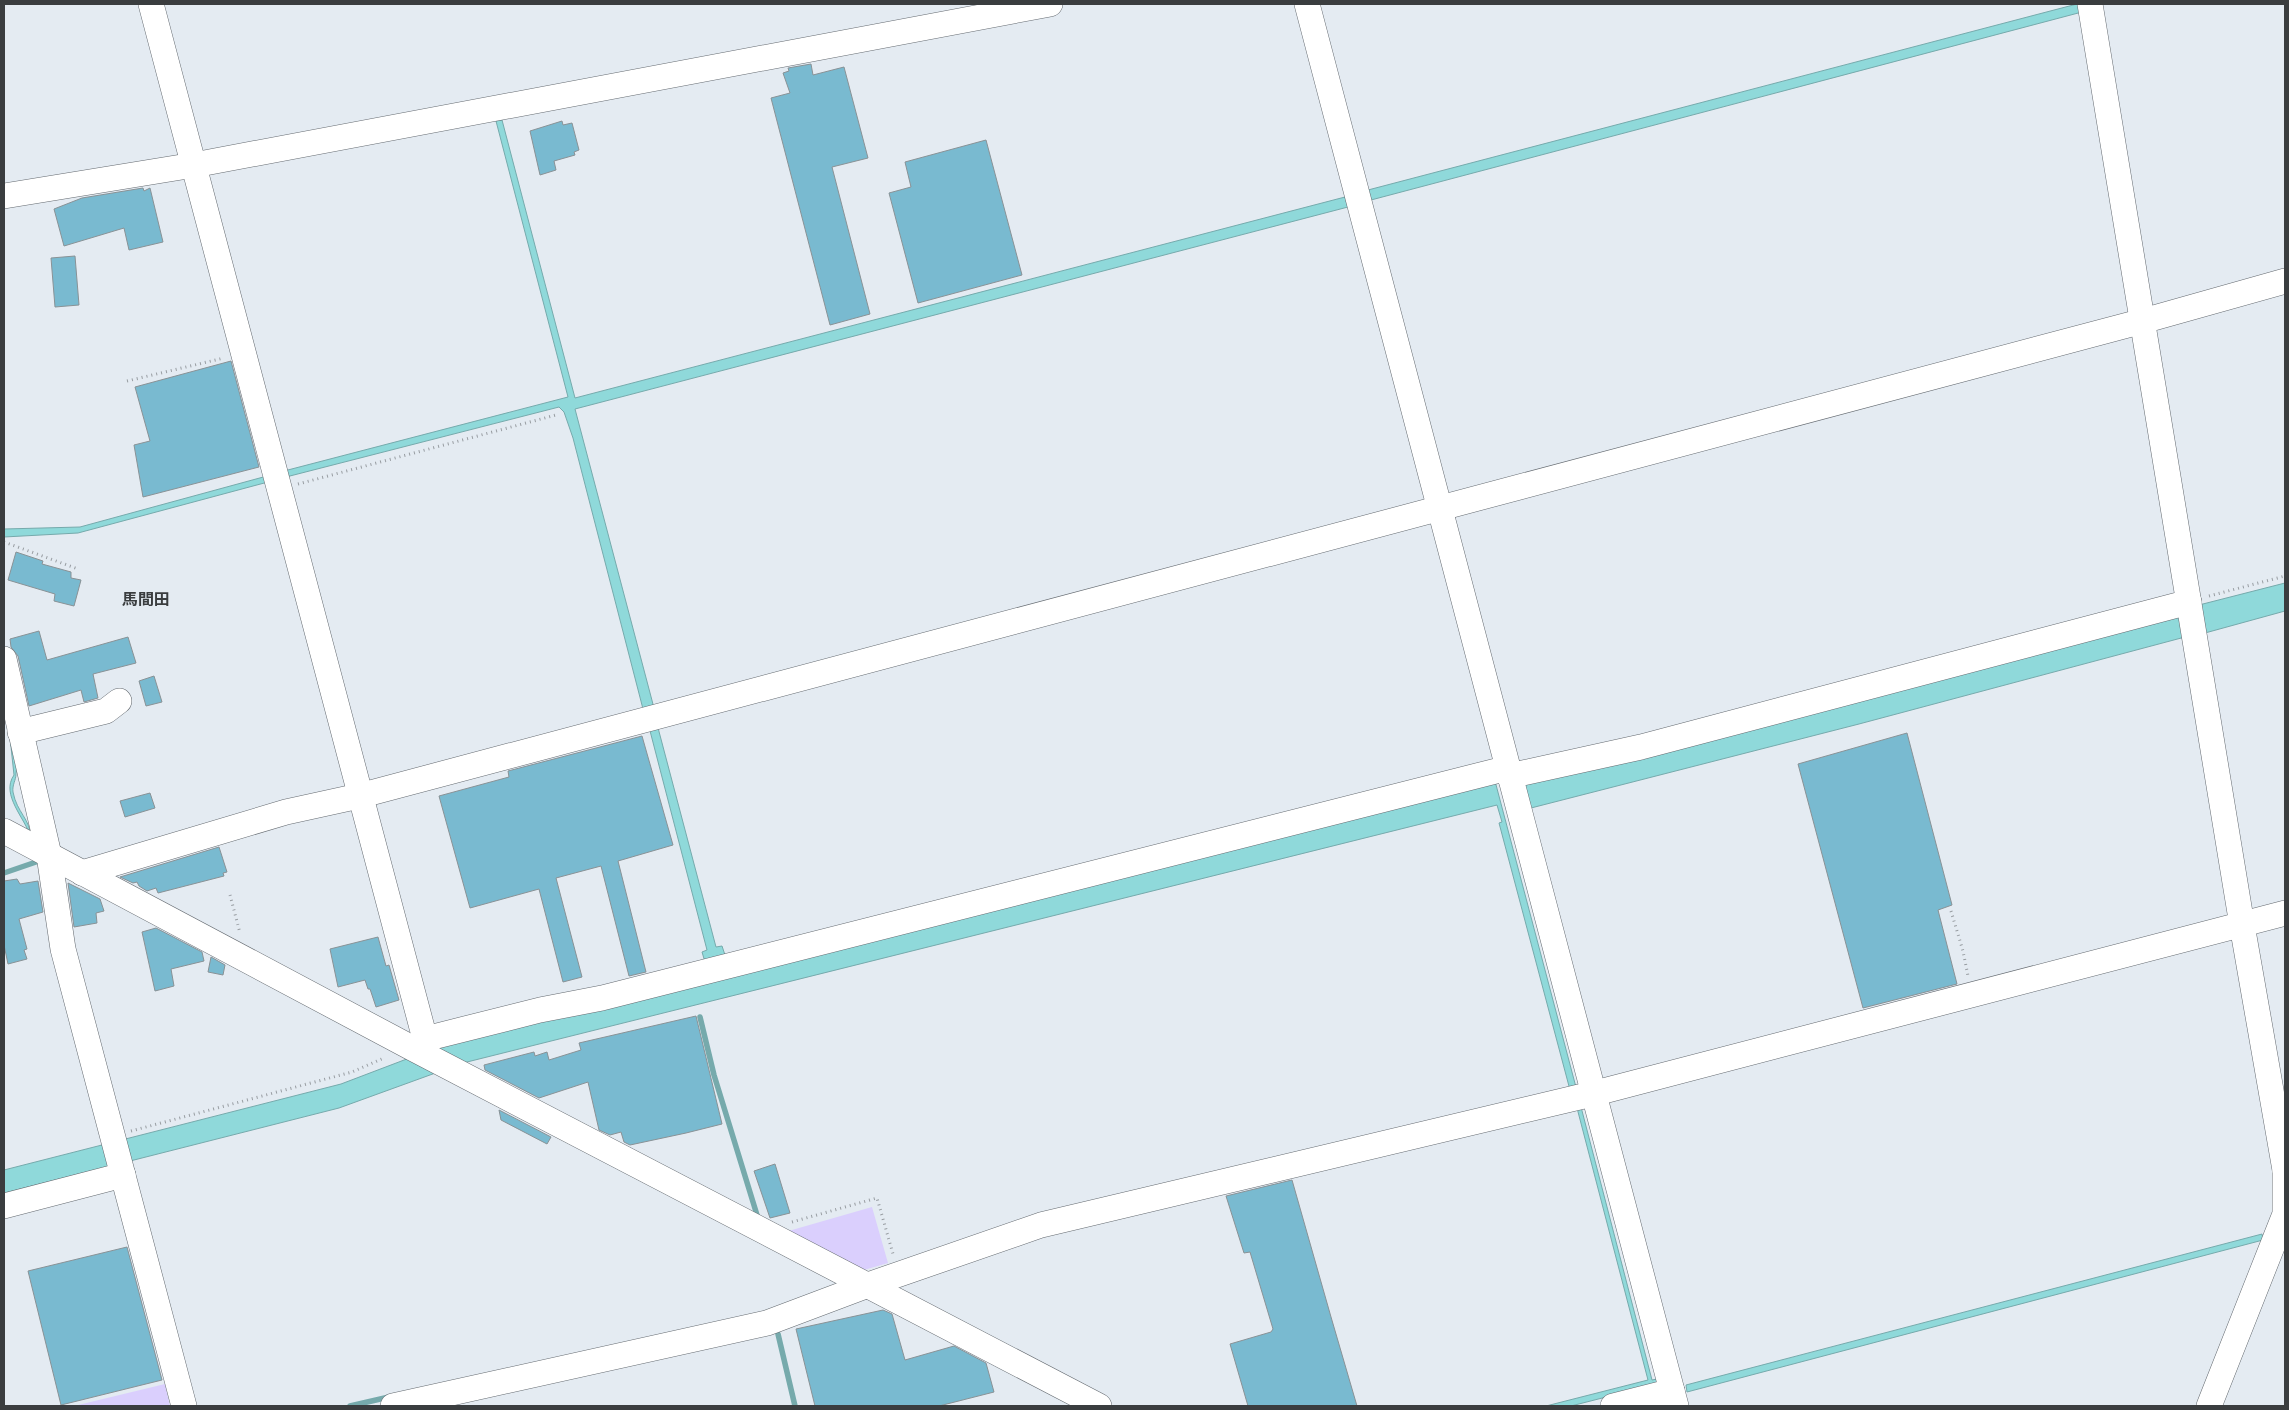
<svg xmlns="http://www.w3.org/2000/svg" width="2289" height="1410" viewBox="0 0 2289 1410" font-family="'Exo 2','Noto Sans JP',sans-serif">
<style>
.green{fill:#dacffd}
.water{fill:#8fd9da;stroke:#76aaac}
.lines{fill:none;stroke-linecap:round;stroke-linejoin:round}
.stream{stroke:#76aaac;stroke-width:5.5}
.building{fill:#79bad0;stroke:#899296}
.minor-casing{stroke:#646a70;stroke-width:26}
.path{stroke:#989da2;stroke-width:3;stroke-dasharray:1 4;stroke-linecap:butt}
.minor{stroke:#fff;stroke-width:25}
.labels{text-anchor:middle;dominant-baseline:central;stroke-width:4;stroke-linejoin:round;paint-order:stroke}
.neighbourhood-label{font-size:16px;font-weight:bold;fill:#3a3d3f;stroke:#e4ebf2}
</style>
<rect width="100%" height="100%" fill="#e4ebf2"/>
<g class="green">
<path d="M872 1207 888 1263 857 1272 785 1232Z"/>
<path d="M165 1384 170 1406H74Z"/>
</g>
<g class="water">
<path d="M2077 4H2081L2082 12 1371 200 1368 190Z"/>
<path d="M502 120 575 398 1345 197 1348 207 575 409 654 708 643 709 573 438 564 412 559 407 286 477 284 471 568 397 496 121Z"/>
<path d="M267 476 268 482 78 533 4 537V529L80 527Z"/>
<path d="M2285 583V611L2205 633 2199 605Z"/>
<path d="M2181 610 2185 637 1859 724 1531 808 1524 784Z"/>
<path d="M657 724 716 947 722 946 726 958 705 962 702 952 707 950 649 727Z"/>
<path d="M9 728C13 743 18 758 16 774 16 780 12 785 13 792 17 813 30 818 31 838 26 819 0 795 14 775Z"/>
<path d="M1495 781 1577 1091 1570 1090 1499 823 1502 822 1497 805 463 1063 339 1108 4 1193V1170L341 1084 433 1049Z"/>
<path d="M1581 1107 1652 1380 1657 1379V1384L1571 1406H1546L1648 1380 1577 1108Z"/>
<path d="M2262 1234 2263 1240 1687 1392 1686 1385Z"/>
</g>
<g class="lines">
<g class="stream">
<path d="M4 873 36 862"/>
<path d="M700 1017 714 1075 757 1215"/>
<path d="M778 1334 795 1406"/>
<path d="M350 1406 389 1397"/>
</g>
</g>
<g class="building">
<path d="M811 64 813 75 844 67 868 158 832 167 870 314 830 325 771 98 790 93 783 73 789 71 788 68Z"/>
<path d="M562 121 563 125 572 123 579 150 574 152 575 155 554 161 556 170 540 175 530 131Z"/>
<path d="M986 140 1022 275 918 303 889 193 911 187 905 162Z"/>
<path d="M143 188 144 191 150 188 163 242 129 250 124 228 64 246 54 209 82 198Z"/>
<path d="M75 256 79 305 55 307 51 258Z"/>
<path d="M231 361 259 467 143 497 134 445 150 441 135 387Z"/>
<path d="M16 552 43 561 42 564 71 572V578L81 580 74 606 54 601 55 594 8 580Z"/>
<path d="M39 631 47 660 128 637 136 663 93 674 98 698 84 702 81 690 29 706 18 656 11 647 10 639Z"/>
<path d="M154 676 162 702 146 706 139 681Z"/>
<path d="M1907 733 1952 905 1938 910 1957 984 1863 1008 1798 764Z"/>
<path d="M642 736 673 845 618 861 646 972 629 976 601 866 556 878 582 977 563 982 539 889 470 908 439 796 509 777 508 771Z"/>
<path d="M150 793 155 808 125 817 120 801Z"/>
<path d="M219 847 227 872 223 873 224 876 158 893 156 888 147 891 139 886 137 882 133 883 120 877Z"/>
<path d="M17 879 20 884 38 881 43 912 19 919 27 949 24 950 27 959 8 964 4 945V881Z"/>
<path d="M68 883 100 899 104 911 96 913 97 923 74 927Z"/>
<path d="M156 928 202 952 204 961 171 969 174 986 155 991 142 932Z"/>
<path d="M378 937 386 966 389 965 399 1000 376 1007 370 989H368L365 980 338 987 330 949Z"/>
<path d="M211 957 225 965 223 975 208 972Z"/>
<path d="M696 1016 722 1124 686 1133 630 1145 624 1142 621 1132 610 1135 599 1130 588 1082 539 1098 485 1070 484 1065 534 1052 535 1056 547 1052 549 1060 581 1050 579 1043Z"/>
<path d="M499 1110 551 1137 547 1144 501 1120Z"/>
<path d="M775 1164 790 1213 770 1218 754 1171Z"/>
<path d="M1292 1180 1331 1317 1357 1406H1248L1230 1344 1271 1332 1273 1329 1250 1252 1244 1253 1226 1196Z"/>
<path d="M127 1247 162 1380 61 1405 28 1271Z"/>
<path d="M883 1310 892 1314 905 1360 954 1346 986 1363 994 1392 939 1406H815L796 1329Z"/>
</g>
<g class="lines">
<defs>
<g id="minor">
<path d="M151 4 425 1039 417 1050"/>
<path d="M1307 4 1676 1406"/>
<path d="M2090 4 2242 925 2285 1170"/>
<path d="M4 196 194 165 1050 4"/>
<path d="M4 659 49 855 63 949 184 1406"/>
<path d="M20 732 106 711 119 701"/>
<path d="M1509 776 1641 747 2189 602"/>
<path d="M4 831 410 1047 1099 1406"/>
<path d="M82 873 286 812 359 796 2143 321 2285 281"/>
<path d="M425 1039 540 1010 602 998 1508 768"/>
<path d="M4 1206 123 1175"/>
<path d="M393 1406 767 1323 868 1285 1041 1225 1592 1094 2285 913"/>
<path d="M1613 1406 1672 1391"/>
<path d="M2209 1406 2285 1214V1172"/>
</g>
</defs>
<use href="#minor" class="minor-casing"/>
<g class="path">
<path d="M127 381 224 358"/>
<path d="M298 484 556 415"/>
<path d="M4 542 78 569"/>
<path d="M2209 596 2285 576"/>
<path d="M230 895 240 933"/>
<path d="M1951 911 1963 951 1968 976"/>
<path d="M131 1131 352 1072 384 1058"/>
<path d="M792 1222 877 1198 893 1254"/>
</g>
<use href="#minor" class="minor"/>
</g>
<g class="labels">
<g class="neighbourhood-label">
<text x="146" y="598">馬間田</text>
</g>
</g>
<rect width="2289" height="1410" fill="none" stroke="#3a3d3f" stroke-width="10"/>
</svg>
